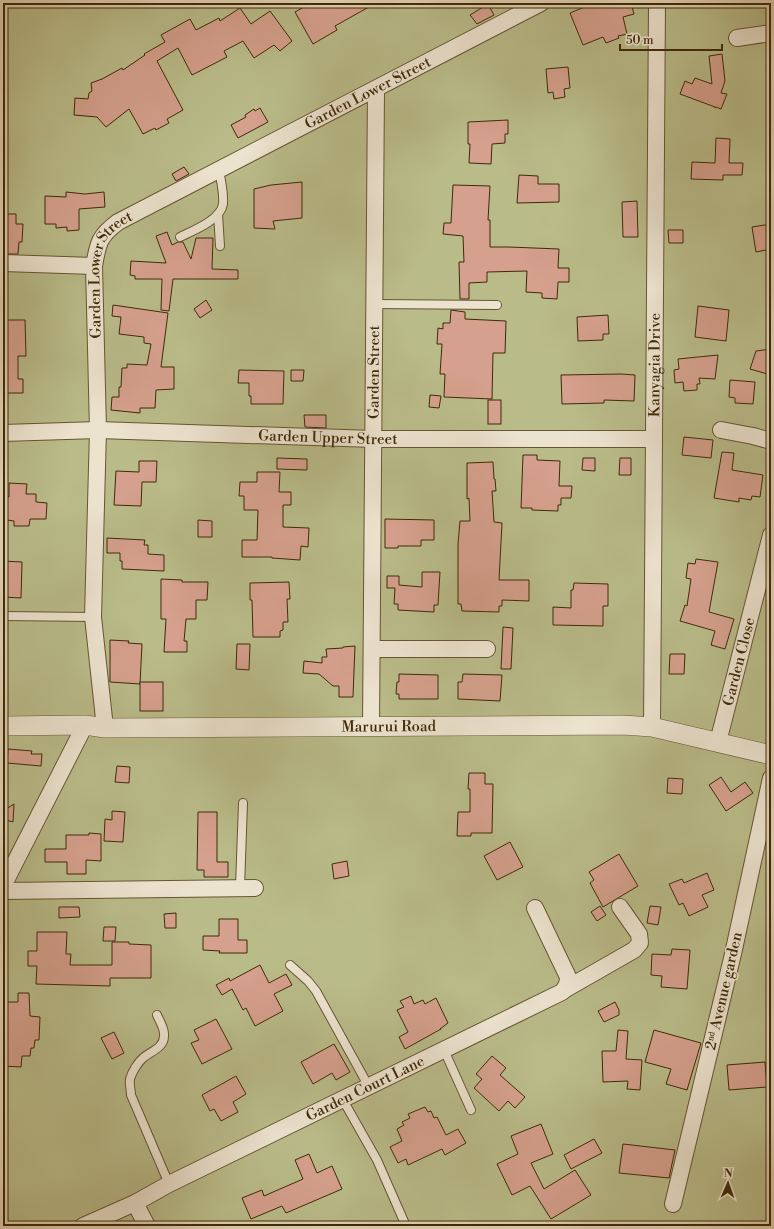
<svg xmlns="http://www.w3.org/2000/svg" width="774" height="1229" viewBox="0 0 774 1229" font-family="'Libre Bodoni',serif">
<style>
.green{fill:#b9bb89;stroke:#7c7248}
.building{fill:#d5a08d;stroke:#3f2a08}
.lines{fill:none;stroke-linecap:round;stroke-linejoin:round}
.service-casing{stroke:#685433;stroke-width:10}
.minor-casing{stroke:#685433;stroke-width:18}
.tertiary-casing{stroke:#685433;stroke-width:20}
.service{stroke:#ece3cf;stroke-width:8}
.minor{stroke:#ece3cf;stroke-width:16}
.tertiary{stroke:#ece3cf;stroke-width:19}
.labels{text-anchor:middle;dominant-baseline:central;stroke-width:3;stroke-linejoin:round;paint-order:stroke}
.street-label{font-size:15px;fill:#3f2a08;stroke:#ece3cf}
</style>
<rect width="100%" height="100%" fill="#e2d4b5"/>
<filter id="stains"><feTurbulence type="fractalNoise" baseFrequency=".005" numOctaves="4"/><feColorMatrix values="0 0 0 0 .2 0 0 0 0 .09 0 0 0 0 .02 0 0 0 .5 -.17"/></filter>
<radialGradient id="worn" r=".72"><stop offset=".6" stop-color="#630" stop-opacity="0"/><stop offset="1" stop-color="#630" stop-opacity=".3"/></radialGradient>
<rect class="green" x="3" y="3" width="768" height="1223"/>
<g class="building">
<path d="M311 3H376L335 26 337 30 313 44 295 12Z"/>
<path d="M594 3H631L634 14 623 17 627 34 618 36 619 38 606 43 603 37 583 45 570 13Z"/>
<path d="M488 4 494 15 477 24 470 15Z"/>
<path d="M240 8 251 24 270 11 292 41 280 51 274 45 254 58 243 41 224 51 227 57 192 75 178 48 157 61 183 110 167 119 169 123 156 130 155 128 143 134 129 109 106 127 97 117 74 115 75 98 88 99 89 93 92 91 91 83 102 79 122 68 123 70 145 55 144 54 165 42 161 35 190 19 196 30 219 18 220 21Z"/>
<path d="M722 54 725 81 721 93 727 94 721 109 716 107 715 108V107L680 94 685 81 692 84 695 78 712 84 709 56Z"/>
<path d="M568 67 570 88 564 89 565 97 554 99 553 92 548 93 546 69Z"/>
<path d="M260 108 268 122 238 138 231 125 246 117 245 115 254 109 255 111Z"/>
<path d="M508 120V134H505V143L492 144 491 164 469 163 470 144H468V122Z"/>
<path d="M716 138 730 139 729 163H743L742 175H723V180L691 179 692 162 715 163Z"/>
<path d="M184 167 189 174 176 181 172 174Z"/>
<path d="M519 175 538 176V184H559V202L517 203Z"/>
<path d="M302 182V218L273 221 275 229 254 228V189L271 185Z"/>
<path d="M453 185 490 186 488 220H490V247H509L559 249 558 268H569V282H558L557 299 542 298V293L526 292 527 271 487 272V282L469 283V299H460L459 262H464L463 236 443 234 444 223H451Z"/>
<path d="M66 192 85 194 104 192 105 207 79 209V230L67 231V227L56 228V224H45V196L66 197Z"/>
<path d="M637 201 638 237H623L622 202Z"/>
<path d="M3 214H16V224H23L22 242H19L18 254H3Z"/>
<path d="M771 224V249L756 252 752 227Z"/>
<path d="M668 230H683V243H669Z"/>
<path d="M167 232 172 245 178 242H183L191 259 196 238H213L212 269 238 270V279H173L169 311 161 310 162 279H135V276L130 275 131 261 166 263 156 236Z"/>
<path d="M206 300 212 310 200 318 194 309Z"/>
<path d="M113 305 168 313 161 367H174V389L156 390 155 408H140V413L111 410 112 397H119V387H121L122 368H127V364L147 365 151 344 144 343V337L119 334 121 317 112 316Z"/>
<path d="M698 306 729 310 726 341 695 337Z"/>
<path d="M451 310 465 312V319L506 321 505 353H493L492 399 444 397 445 374H440L442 344H437L438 328 443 329V323H450Z"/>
<path d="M608 315 609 334H603V340L578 341 577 317Z"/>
<path d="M3 320H25L26 356H18V379H23V393H3Z"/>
<path d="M771 349V375L750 369 756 351Z"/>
<path d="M718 355 715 379 699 378 700 384H697V390L684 391 683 382 675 383 674 370 679 369 678 359Z"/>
<path d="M239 370 284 371 283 404H251V396H249V383H238Z"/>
<path d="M291 370H304L303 381H291Z"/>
<path d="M621 374 635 375 634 401 604 400V403L562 404 561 375Z"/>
<path d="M730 380 755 382 753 404 735 403V398L729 397Z"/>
<path d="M430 395 441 396 439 408 429 407Z"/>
<rect x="488" y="400" width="13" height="24"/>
<path d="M304 415H326V428L305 427Z"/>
<path d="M684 437 713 440 711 458 682 455Z"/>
<path d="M722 452 734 453 732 470 763 475 760 497 752 496 751 500 739 498V502L714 498Z"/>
<path d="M523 455H537V460L560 461 559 486H572L571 498H561V505H558V511L532 510V508H521Z"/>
<path d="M277 458 307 459V470L277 469Z"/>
<path d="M583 458H595V471L582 470Z"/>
<path d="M620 458H631V475H619Z"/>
<path d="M139 461H157L156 482H142L141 506 114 505 116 471 139 472Z"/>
<path d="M493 462 494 479H495L496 491H492L494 522 502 523 499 580H529V601L502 600V606H499V612L462 611 461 604H458V544L460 521H470L469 498 467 499V463Z"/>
<path d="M257 472H280L279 492H291V505H283V527L309 528 308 547 301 546 300 560 272 558V557H242V540H257L258 510H244V496H239L240 482H257Z"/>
<path d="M9 483 27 484 26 494H36V502L47 503 46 519H30L29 526H14V521L7 520V514L3 513V496L9 497Z"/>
<path d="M385 519 434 520V540H421V546H398V548H385Z"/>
<path d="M198 520 212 521V537H198Z"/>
<path d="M107 538 145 540 144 545H148V554L164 555V571L122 569V561H120V553H107Z"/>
<path d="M696 559 718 562 709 612 734 619 725 649 711 645 715 631 680 621 685 605 687 606 691 579 686 578 688 563 695 564Z"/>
<path d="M3 561 22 562 21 598 3 597Z"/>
<path d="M422 572H440L438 605H434V612L398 610V604H394L395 588H387V576H399V585L422 587Z"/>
<path d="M161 579 182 580V582H208L207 600H196V619H186L184 641H187V652H164L166 619H161Z"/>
<path d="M289 582 290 599H287L288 622H283V630L280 631V637H253L252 600H250V583Z"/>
<path d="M574 583 608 584V606H603V626L553 625V607L571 608V590H573Z"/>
<path d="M503 627 513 628 511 669H501Z"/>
<path d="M110 640 129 641 128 643 142 644 140 684 110 682Z"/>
<path d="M237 644H250L249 670 236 669Z"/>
<path d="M355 646 353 697H339V686H333L319 674 303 673 304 661 322 663V657H327L326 649 343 648V647Z"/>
<path d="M670 654H685L684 674H669Z"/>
<path d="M399 674 438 675V699H399V694H396L397 682H399Z"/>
<path d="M463 674 502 675 500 701 458 699V682H462Z"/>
<rect x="140" y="682" width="23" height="29"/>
<path d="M8 749 32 751 31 754H42L41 766 7 763Z"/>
<path d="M117 766 130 767 129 783 115 782Z"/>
<path d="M469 773H485V784H493L492 833H471V836H457L458 812H470V789H468Z"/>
<path d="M721 777 731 792 745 782 753 793 726 811 709 785Z"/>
<path d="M668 778 683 779 682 794 667 793Z"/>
<path d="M14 804 13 822 6 820 3 817V811Z"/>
<path d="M112 811 125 812 123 842 104 841 105 819 112 820Z"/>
<path d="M198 812H217V862H228V877H204V870H197Z"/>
<path d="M89 833 101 834V861L86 860V874H67V862H45V849H66V835H89Z"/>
<path d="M510 842 523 867 497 880 484 856Z"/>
<path d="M619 854 638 886 603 907 590 883 594 880 589 872Z"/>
<path d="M347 861 349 876 334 879 332 864Z"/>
<path d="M707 873 714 890 702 895 708 907 689 916 683 903 679 905 669 884 682 879 684 883Z"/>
<path d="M600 906 606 915 597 921 591 912Z"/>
<path d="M650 906 661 907 658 925 647 923Z"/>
<path d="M59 907H79L80 917 59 918Z"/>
<path d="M176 913V928H165L164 914Z"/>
<path d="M219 919H238V940H247V953H219L220 951 203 950V936H219Z"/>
<path d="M104 927H116L115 941H103Z"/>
<path d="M37 932H67L66 954H71L70 965H112V942H129V944L151 945V978H110V986L36 984 37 966H28V951H37Z"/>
<path d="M672 949 690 950 687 989 661 987 662 976 651 975 652 954 671 955Z"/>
<path d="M260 965 269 983 286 974 292 985 274 994 283 1011 255 1026 246 1008 243 1010 232 989 222 995 216 985 229 978 230 981Z"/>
<path d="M18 993H29L30 1016 40 1017 39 1040H35L34 1048H31L30 1056H22L21 1067 3 1066V1023H6V1002H18Z"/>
<path d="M411 996 414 1004 423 1000 425 1004 436 998 448 1023 440 1029H441L405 1049 399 1037 408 1032 397 1010 404 1007 400 1001Z"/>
<path d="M615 1002 619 1010V1015L604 1022 598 1011Z"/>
<path d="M216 1019 232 1049 202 1064 191 1043 199 1040 194 1030Z"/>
<path d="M618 1030 628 1031 626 1059 642 1060 640 1090 627 1089 628 1081 603 1082 602 1051H616Z"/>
<path d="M654 1030 701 1043 687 1090 666 1084 671 1069 645 1062Z"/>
<path d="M114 1032 124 1053 112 1059 101 1038Z"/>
<path d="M334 1044 350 1072 336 1080 332 1073 313 1084 301 1062Z"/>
<path d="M492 1056 506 1068 500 1075 525 1097 515 1108 508 1101 499 1111 474 1088 482 1079 476 1074Z"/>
<path d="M765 1062 767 1087 729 1090 727 1065Z"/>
<path d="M236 1076 246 1094 233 1102 238 1112 221 1121 214 1109 210 1111 202 1095Z"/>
<path d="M425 1107 428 1112 431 1111 434 1118 437 1117 446 1135 458 1129 466 1143 445 1155 442 1149 408 1165 406 1159 398 1163 390 1147 402 1141 397 1129 404 1125 402 1122 410 1118 408 1114Z"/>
<path d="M541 1124 553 1154 531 1163 544 1189 575 1170 591 1195 551 1219 530 1186 512 1195 497 1164 518 1154 511 1136Z"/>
<path d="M594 1139 602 1153 571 1169 564 1155Z"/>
<path d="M623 1144 675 1150 669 1178 619 1173Z"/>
<path d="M309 1154 317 1173 332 1166 342 1189 286 1213 282 1206 251 1219 242 1198 262 1190 264 1196 303 1179 295 1160Z"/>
</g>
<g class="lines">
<defs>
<g id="service">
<path d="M218 214 220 246"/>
<path d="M180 237C192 231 221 220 223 204 224 193 221 181 219 170"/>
<path d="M374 304 497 305"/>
<path d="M3 616 93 617"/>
<path d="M240 887 243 803"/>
<path d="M290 965 308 981 316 991 369 1087"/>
<path d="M157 1015C160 1022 165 1029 164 1036 164 1048 151 1051 143 1058 138 1062 132 1072 130 1079 129 1084 131 1090 131 1095L169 1184"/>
<path d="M444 1050 471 1110"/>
<path d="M343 1100 377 1160 406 1226"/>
</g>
<g id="minor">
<path d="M737 38 771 33"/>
<path d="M3 263 94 266"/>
<path d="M721 430 753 436 771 441"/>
<path id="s1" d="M3 433 98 430 374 439H653"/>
<path d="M372 649H487"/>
<path id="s2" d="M371 726 376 89"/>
<path id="s3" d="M652 727 657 3"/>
<path id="s4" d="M105 728 93 617 98 430 94 266C98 243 99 236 118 222L541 3"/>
<path id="s5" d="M718 742 771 535"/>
<path d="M3 886 85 725"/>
<path d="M3 891 255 888"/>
<path d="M564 990 634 950 640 943 639 934 620 907"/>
<path d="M135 1203 147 1226"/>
<path d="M673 1204 733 954 771 778"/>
<path id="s6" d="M83 1226 135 1203 169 1184 562 992C567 987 568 983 568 977L535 908"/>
</g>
<g id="tertiary">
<path id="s7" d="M3 726 85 725 105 728 623 725 652 727 771 755"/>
</g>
</defs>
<use href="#service" class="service-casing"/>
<use href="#minor" class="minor-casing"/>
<use href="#tertiary" class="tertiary-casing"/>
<use href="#service" class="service"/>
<use href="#minor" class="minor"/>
<use href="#tertiary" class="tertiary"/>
</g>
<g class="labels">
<g class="street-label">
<text stroke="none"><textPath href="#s4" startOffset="796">Garden Lower Street</textPath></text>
<text stroke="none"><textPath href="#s4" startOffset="460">Garden Lower Street</textPath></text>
<text stroke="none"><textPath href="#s3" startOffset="362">Kanyagia Drive</textPath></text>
<text stroke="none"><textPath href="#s2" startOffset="354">Garden Street</textPath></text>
<text stroke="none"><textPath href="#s1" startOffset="325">Garden Upper Street</textPath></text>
<text stroke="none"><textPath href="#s5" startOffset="83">Garden Close</textPath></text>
<text stroke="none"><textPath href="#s7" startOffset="386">Marurui Road</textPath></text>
<text transform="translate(724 991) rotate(-77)">2ⁿᵈ Avenue garden</text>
<text stroke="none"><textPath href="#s6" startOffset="314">Garden Court Lane</textPath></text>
</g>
</g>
<rect width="774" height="1229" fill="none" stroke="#e2d4b5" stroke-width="16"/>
<rect x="4" y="4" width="766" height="1221" fill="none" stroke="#3f2a08" stroke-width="2"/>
<rect x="8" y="8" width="758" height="1213" fill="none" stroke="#3f2a08"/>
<g transform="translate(728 1183) rotate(2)" stroke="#ece3cf" stroke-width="3" paint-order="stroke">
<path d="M0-3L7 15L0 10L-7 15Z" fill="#3f2a08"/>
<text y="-6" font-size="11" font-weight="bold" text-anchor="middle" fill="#3f2a08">N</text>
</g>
<path d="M620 44v6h102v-6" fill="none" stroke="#3f2a08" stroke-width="2"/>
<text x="626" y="44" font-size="12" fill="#3f2a08" stroke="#ece3cf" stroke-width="3" paint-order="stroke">50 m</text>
<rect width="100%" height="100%" filter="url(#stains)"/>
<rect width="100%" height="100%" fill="url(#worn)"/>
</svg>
